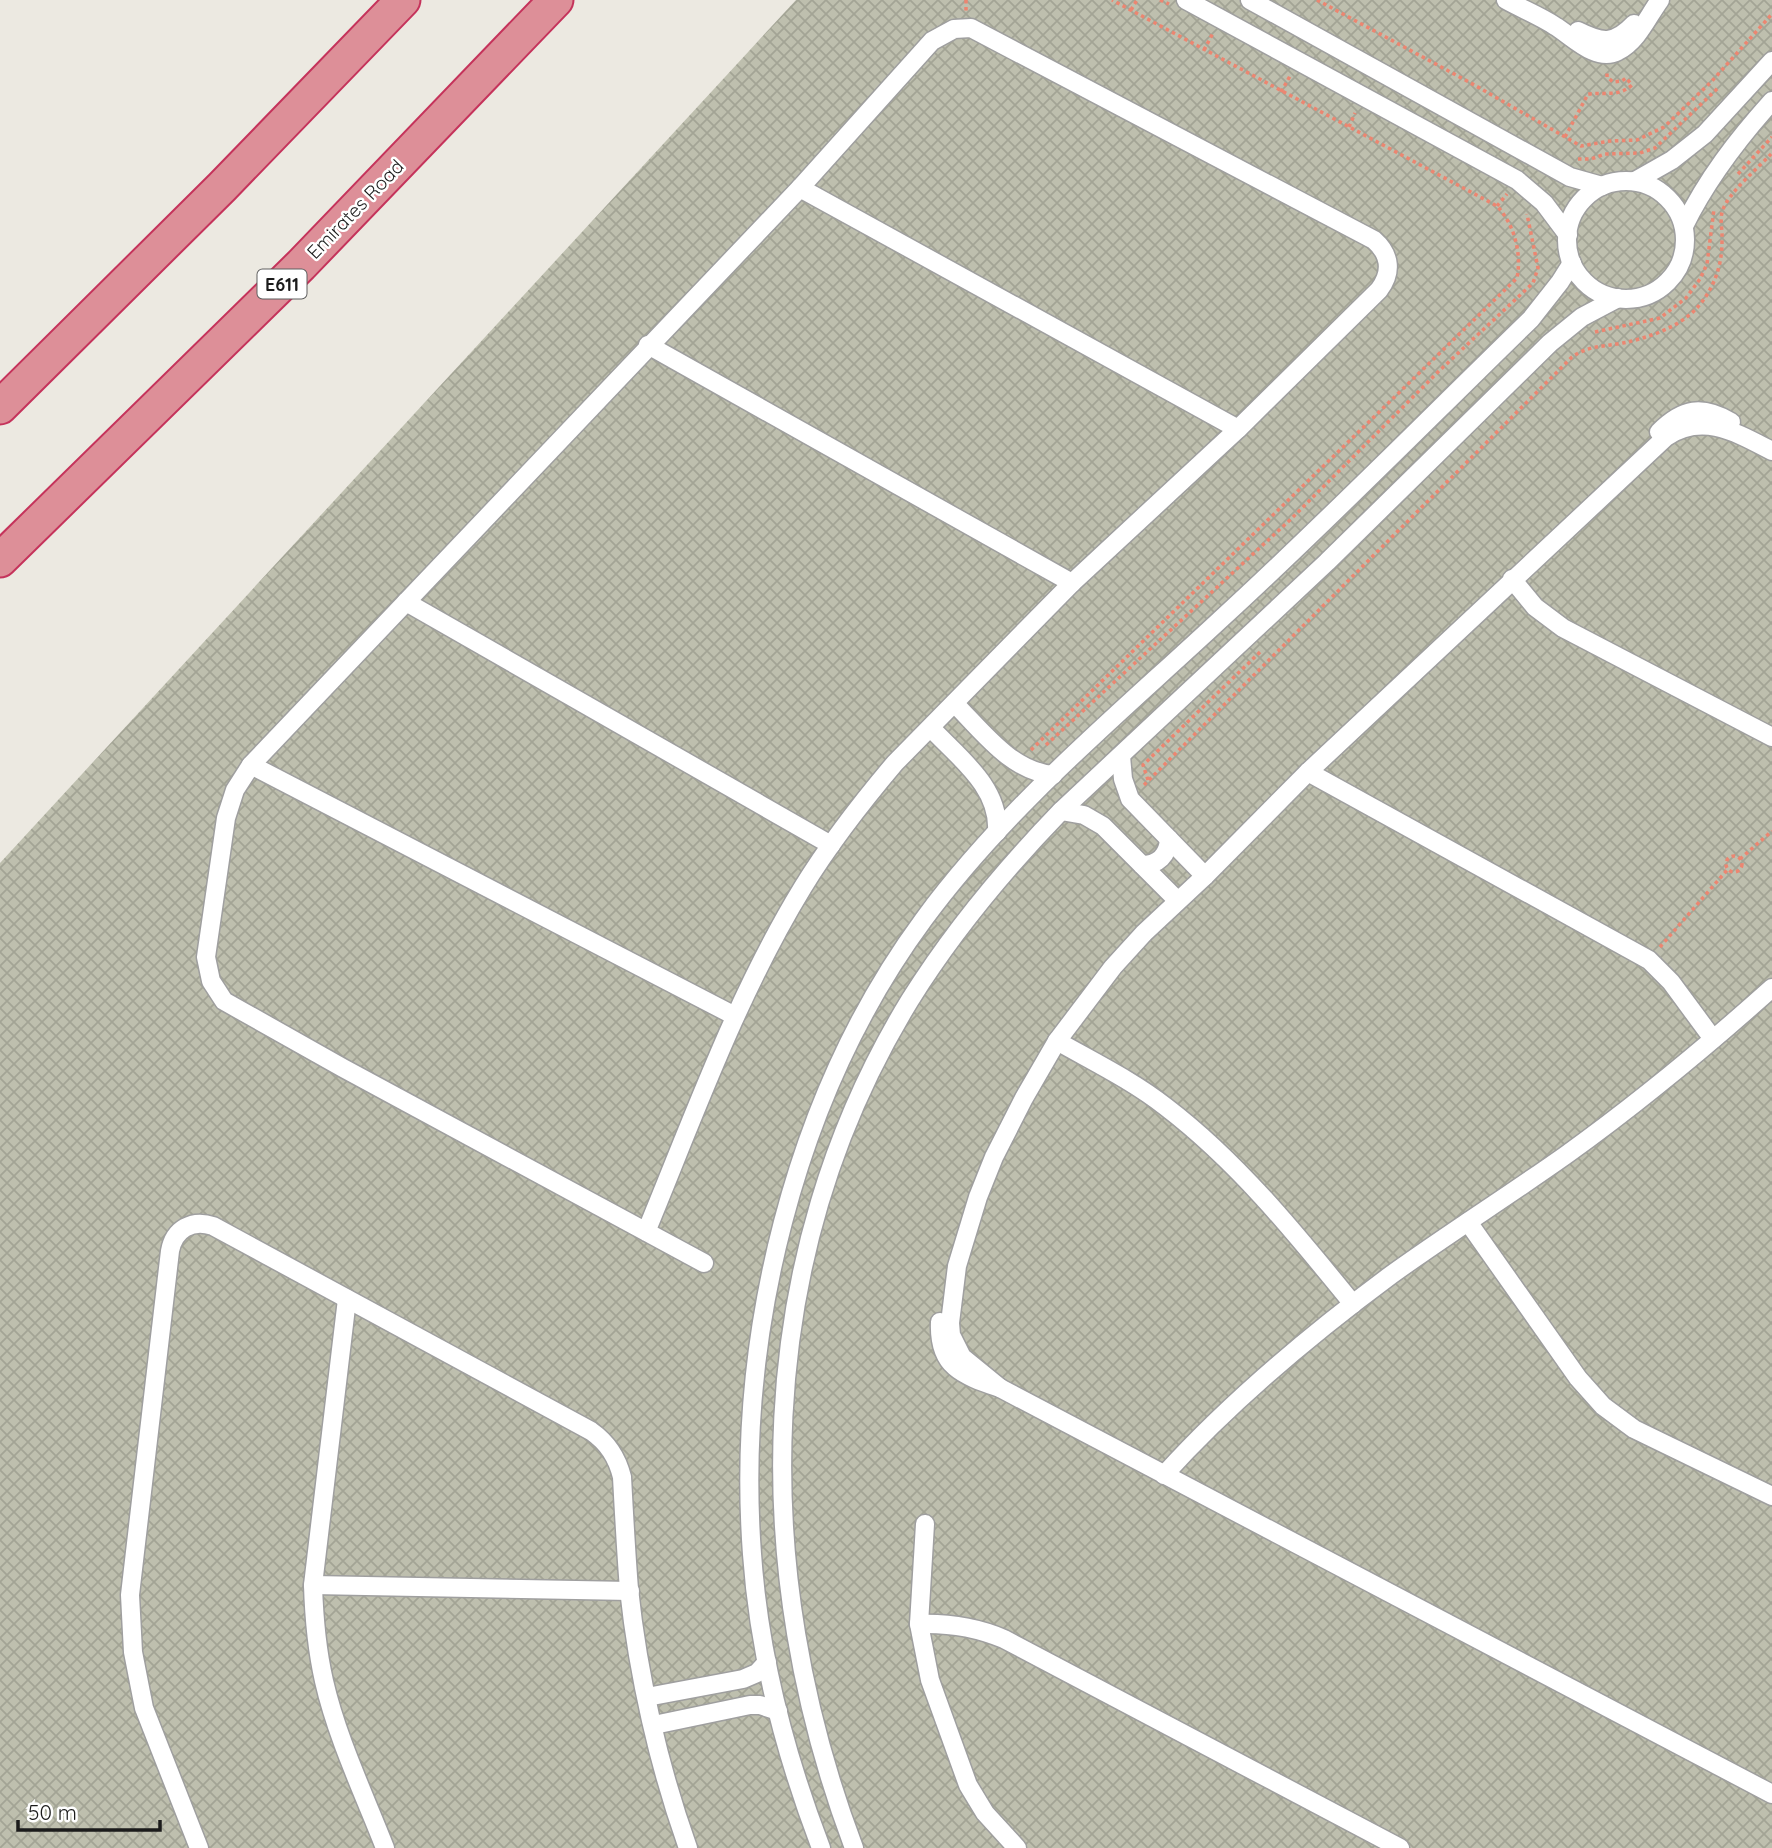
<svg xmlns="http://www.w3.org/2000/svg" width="1772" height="1848" viewBox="0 0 1772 1848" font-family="Quicksand,sans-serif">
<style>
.construction{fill:url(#construction-cross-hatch)}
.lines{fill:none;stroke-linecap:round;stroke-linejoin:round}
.minor-casing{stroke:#9f9f9f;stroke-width:21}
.motorway-casing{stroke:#c5335b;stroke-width:37}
.path{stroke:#ec8671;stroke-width:3.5;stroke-dasharray:3.5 3.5;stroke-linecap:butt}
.minor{stroke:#fff;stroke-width:18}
.motorway{stroke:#dd8f98;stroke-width:33}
.labels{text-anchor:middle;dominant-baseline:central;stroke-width:5;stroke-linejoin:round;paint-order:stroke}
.shield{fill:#fff;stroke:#5f5f5f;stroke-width:2}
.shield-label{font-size:18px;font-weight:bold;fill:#1b1b1b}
.street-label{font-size:19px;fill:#1b1b1b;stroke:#fff}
</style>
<defs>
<pattern id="construction-cross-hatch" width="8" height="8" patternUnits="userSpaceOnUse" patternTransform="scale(1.75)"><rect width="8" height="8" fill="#bebfae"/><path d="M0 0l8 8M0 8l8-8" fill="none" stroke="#a3a495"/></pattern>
</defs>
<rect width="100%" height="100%" fill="#ece9e1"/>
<path class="construction" d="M796 0H1772V1848H0V863Z"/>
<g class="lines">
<defs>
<g id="minor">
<path d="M1186 0 1517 180 1544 203 1568 235"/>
<path d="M1250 0 1570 177 1602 186"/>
<path d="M1506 0C1522 9 1540 16 1555 26 1572 36 1596 63 1618 51 1638 41 1648 16 1660 0"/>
<path d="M1578 31C1602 43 1614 45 1634 24"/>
<path d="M1635 181 1672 160 1705 134 1772 61"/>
<circle cx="1626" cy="240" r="59"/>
<path d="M800 188 1238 429"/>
<path d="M1684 226C1707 179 1737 140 1772 101"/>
<path d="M648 345 1072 583"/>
<path d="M1659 432C1683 408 1702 405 1731 422"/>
<path d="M1512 579 1535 607 1563 628 1772 737"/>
<path d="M406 602 831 845"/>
<path d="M955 704C983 732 1011 771 1053 775"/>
<path d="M931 728C959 758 1000 787 997 832"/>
<path d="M1121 756 1123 779 1130 799 1205 876"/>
<path d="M251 765 735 1016"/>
<path d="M1308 772 1649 960 1671 982 1713 1039"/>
<path d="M1061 811 1084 815 1103 826 1177 900"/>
<path d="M1142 865C1158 865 1168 855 1169 839"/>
<path d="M1057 1041C1094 1062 1133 1081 1166 1107 1238 1162 1296 1234 1353 1304"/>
<path d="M1468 1222 1578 1378 1603 1406 1634 1429 1772 1496"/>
<path d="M646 1232C694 1116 737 995 803 887 830 843 862 802 895 763L1072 583 1238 429 1379 290C1392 273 1391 255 1374 240L971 28 954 29 932 41 800 188 251 765 235 790 226 818 206 957 211 981 224 1001 343 1068 704 1263"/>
<path d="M347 1299 313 1585C314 1618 317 1650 324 1681 337 1738 364 1794 385 1848"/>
<path d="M940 1322C938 1367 962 1375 1000 1388L1772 1794"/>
<path d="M1000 1388 962 1357 951 1335 950 1323 957 1266 978 1197 994 1157 1024 1098 1057 1041 1113 967 1144 933 1205 876 1308 772 1666 437C1703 412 1737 433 1772 451"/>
<path d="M1164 1475C1232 1400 1310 1335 1391 1275 1448 1234 1508 1196 1566 1155 1637 1104 1706 1047 1772 988"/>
<path d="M925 1524 919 1624 930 1680 968 1785 985 1813 1017 1848"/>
<path d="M313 1585 630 1591"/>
<path d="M919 1624C950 1623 976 1627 1004 1639L1400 1848"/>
<path d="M647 1697 743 1679 757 1673 767 1662"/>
<path d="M654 1725 750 1705H760L778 1711"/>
<path d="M199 1848 144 1708 133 1652 130 1595 170 1251C174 1229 192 1219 213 1226L591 1431C608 1443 617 1457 622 1477 624 1514 626 1552 629 1589 638 1675 659 1767 688 1848"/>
<path d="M821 1848C785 1754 759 1654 752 1554 736 1337 794 1095 924 919 1007 806 1118 715 1221 619 1327 522 1428 419 1531 319L1560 282 1572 263"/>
<path d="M854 1848C749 1570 752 1258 910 1000 953 931 1005 869 1061 811L1327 562 1550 343 1582 317 1618 298"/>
</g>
<g id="motorway">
<path d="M0 407 222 187 403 0"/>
<path d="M0 560 301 265 556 0"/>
</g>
</defs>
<use href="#minor" class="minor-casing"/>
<use href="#motorway" class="motorway-casing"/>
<g class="path">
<path d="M966 0V12"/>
<path d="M1160 0 1169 4"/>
<path d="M1317 0 1469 82 1581 146 1610 141 1637 140 1664 127 1712 81 1772 14"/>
<path d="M1131 10 1137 0"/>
<path d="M1204 50 1213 33"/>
<path d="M1281 92 1290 76"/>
<path d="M1349 127 1355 113"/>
<path d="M1565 137 1588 94C1604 92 1619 97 1632 85L1626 78 1622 81 1613 82 1607 77V70"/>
<path d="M1578 159H1591L1605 154 1640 153 1655 148 1719 87"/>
<path d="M1738 174 1772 137"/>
<path d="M1497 206 1507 194"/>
<path d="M1595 332 1660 318 1686 298 1700 279 1707 264 1714 209"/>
<path d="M1046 745 1291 519 1439 371 1533 283 1538 268 1527 214"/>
<path d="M1031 750 1517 278C1522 253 1514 224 1497 206L1112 0"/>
<path d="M1148 780 1143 765 1260 652"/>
<path d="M1144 785 1572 357C1589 345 1603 347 1623 343 1647 338 1677 328 1695 310 1713 291 1722 267 1722 242 1723 228 1718 217 1725 205 1734 188 1758 168 1772 153"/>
<circle cx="1734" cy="864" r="8"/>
<path d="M1740 859 1772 831"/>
<path d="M1660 947 1728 869"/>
</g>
<use href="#minor" class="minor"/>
<use href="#motorway" class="motorway"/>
</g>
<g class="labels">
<rect class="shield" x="257.5" y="269.5" width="49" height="29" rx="5"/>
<g class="shield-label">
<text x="282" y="284">E611</text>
</g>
<g class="street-label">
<text transform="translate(355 209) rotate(-46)">Emirates Road</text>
</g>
</g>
<path d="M18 1820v10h142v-10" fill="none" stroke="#1b1b1b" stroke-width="3.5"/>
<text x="28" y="1820" font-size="21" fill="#1b1b1b" stroke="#ffffff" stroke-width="5" paint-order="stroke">50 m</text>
</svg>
